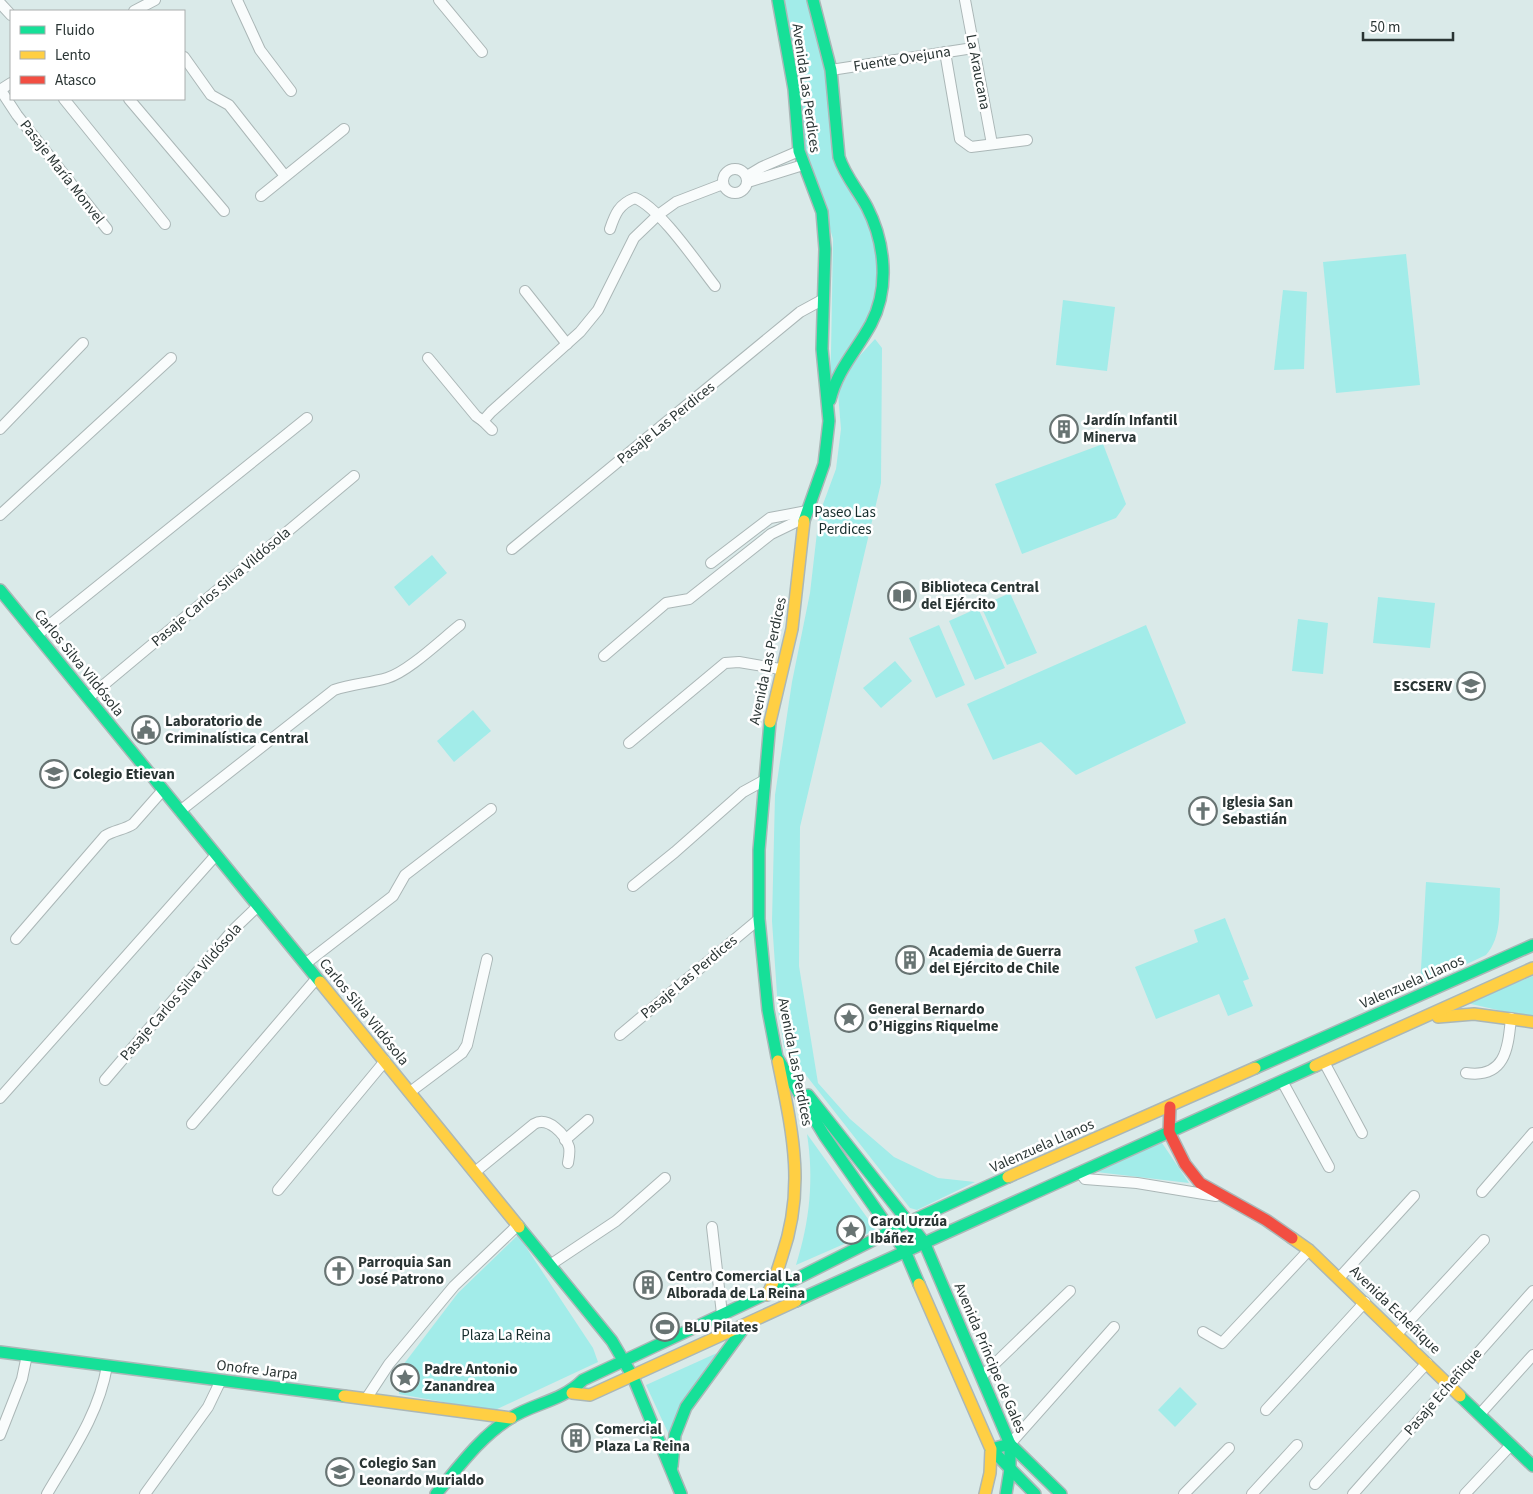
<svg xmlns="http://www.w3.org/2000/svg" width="1533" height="1494" viewBox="0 0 1533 1494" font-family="'Source Sans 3',sans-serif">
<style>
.green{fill:#a2ece9}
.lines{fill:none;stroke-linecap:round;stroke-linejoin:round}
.street-casing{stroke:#abb7b7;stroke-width:12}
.fast-casing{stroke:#abb7b7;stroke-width:14}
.slow-casing{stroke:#abb7b7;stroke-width:14}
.jam-casing{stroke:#abb7b7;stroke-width:14}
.street{stroke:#f9fcfc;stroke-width:10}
.fast{stroke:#16e098;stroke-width:11}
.slow{stroke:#ffcf43;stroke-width:11}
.jam{stroke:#f24e42;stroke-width:11}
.labels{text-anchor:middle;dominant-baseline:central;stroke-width:5;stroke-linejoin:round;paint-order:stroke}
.street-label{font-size:15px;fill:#2a3534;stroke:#fff}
.poi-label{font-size:15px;font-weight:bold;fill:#2a3534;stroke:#fff;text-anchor:start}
.park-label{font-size:15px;fill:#162e2d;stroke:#fff}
</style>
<rect width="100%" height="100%" fill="#daeae9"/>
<g class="green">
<path d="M784 0H810L832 83 834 142 877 235V302L828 407 831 353 833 239 820 193 807 165Z"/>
<path d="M1406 254 1420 385 1336 393 1323 262Z"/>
<path d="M1283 290 1307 292 1304 369 1274 370Z"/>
<path d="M1063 300 1115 307 1107 371 1056 365Z"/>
<path d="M875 339 882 348 881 483 800 827 799 966 818 1083 850 1119 894 1157 938 1178 975 1182 917 1210 910 1208 784 1047 778 1009 772 921 775 795 792 682 810 593 819 515 836 469 841 429 838 393 854 362Z"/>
<path d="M1103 444 1126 504 1116 518 1022 554 995 484Z"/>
<path d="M432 555 447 573 409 606 394 587Z"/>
<path d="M1010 593 1037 653 1007 665 981 606Z"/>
<path d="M1378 597 1435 603 1430 648 1373 643Z"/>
<path d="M978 608 1005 668 975 680 949 621Z"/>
<path d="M1298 619 1328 623 1323 674 1292 671Z"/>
<path d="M939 625 965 685 936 698 909 638Z"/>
<path d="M1146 625 1186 723 1076 775 1041 742 993 760 967 704Z"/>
<path d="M895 661 912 681 881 708 863 688Z"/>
<path d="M473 710 491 731 454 762 437 741Z"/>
<path d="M1426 882 1500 888C1499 911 1502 937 1486 955L1420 986Z"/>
<path d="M1225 918 1249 979 1243 981 1253 1006 1228 1016 1219 994 1156 1019 1135 967 1198 942 1194 930Z"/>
<path d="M1533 976V1018L1467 1003Z"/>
<path d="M807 1134 876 1230 796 1265C810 1221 814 1179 807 1134Z"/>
<path d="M1158 1137 1189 1183 1088 1171Z"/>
<path d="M518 1235 593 1348 598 1362 493 1411 399 1394 400 1369 458 1293Z"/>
<path d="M717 1353 670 1437 646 1385Z"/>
<path d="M1180 1387 1197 1404 1175 1427 1158 1410Z"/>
</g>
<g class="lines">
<defs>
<g id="street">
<path d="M237 0 260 50 291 91"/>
<path d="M439 0 482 52"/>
<path d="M965 0 992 144"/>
<path d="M0 3 11 15"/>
<path d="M134 11 155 0"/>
<path d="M945 52 960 139 971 147 1027 140"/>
<path d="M184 57 211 95 229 105 285 176"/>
<path d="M831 70 973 48"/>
<path d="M0 89 17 115 107 229"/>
<path d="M0 90 11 83"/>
<path d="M64 99 165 224"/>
<path d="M129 99 224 211"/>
<circle cx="735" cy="181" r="12"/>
<path d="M747 176 762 167 799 151"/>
<path d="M748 182 803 165"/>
<path d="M261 196 344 129"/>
<path d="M610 229C615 214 619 204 635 198 660 208 697 263 715 286"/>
<path d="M525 291 567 344"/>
<path d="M428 358 476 416 483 421"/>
<path d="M0 429 83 343"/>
<path d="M492 430 483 421 491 412 580 332 598 310 634 238 658 215 676 202 723 184"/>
<path d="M0 515 171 358"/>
<path d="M512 549 800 312 822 300"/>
<path d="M711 563 770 518 807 511"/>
<path d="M37 635 307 418"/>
<path d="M604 656 666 603 689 599 771 534 804 518"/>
<path d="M88 698 354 476"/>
<path d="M629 743 725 663 739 662 780 669"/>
<path d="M180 811 334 690C352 684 370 683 387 678 408 672 442 639 460 625"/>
<path d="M633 886 675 852 743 792 763 781"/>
<path d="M16 939 105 836C114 830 124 830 133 824L163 790"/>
<path d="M305 964 393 896 405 875 491 809"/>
<path d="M620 1035 759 919"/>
<path d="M1324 1062 1362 1133"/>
<path d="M1466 1073C1506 1079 1508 1047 1511 1018"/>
<path d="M105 1080 233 930 258 906"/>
<path d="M1282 1081 1329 1167"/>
<path d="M410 1092 462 1053 467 1045 487 959"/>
<path d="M0 1098 216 855"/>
<path d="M192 1124 317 978"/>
<path d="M565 1140 588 1120"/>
<path d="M475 1172 534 1124C548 1116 565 1134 569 1147 570 1152 569 1158 568 1163"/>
<path d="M1080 1172 1085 1179 1137 1183 1216 1196"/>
<path d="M278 1190 385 1061"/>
<path d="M1482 1192 1533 1133"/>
<path d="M712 1227 722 1314"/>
<path d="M550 1265 616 1221 665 1178"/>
<path d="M1340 1277 1414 1196"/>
<path d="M1203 1332 1222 1343 1309 1250"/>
<path d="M1397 1334 1484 1240"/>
<path d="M982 1376 1070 1291"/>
<path d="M366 1399 389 1364 454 1286 518 1225"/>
<path d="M1266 1410 1365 1302"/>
<path d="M1480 1414 1533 1355"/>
<path d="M0 1435 22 1379 27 1355"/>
<path d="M1010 1444 1114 1327"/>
<path d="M1315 1484 1427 1363"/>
<path d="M47 1494C71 1453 99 1414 107 1366"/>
<path d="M145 1494 208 1407 221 1380"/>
<path d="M1184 1494 1229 1448"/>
<path d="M1252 1494 1297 1445"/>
<path d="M1353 1494 1533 1291"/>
<path d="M1465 1494 1511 1445"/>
</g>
<g id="fast">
<path d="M778 0 794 89 799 151 822 212 825 249 822 349 829 421 824 464 804 521"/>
<path d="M813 0 831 70 839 157C845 176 858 190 867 207 885 242 890 288 871 324 857 350 837 370 830 400"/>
<path d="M0 590 320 982"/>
<path d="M770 722 759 850V919L768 1010 777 1057 824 1135 905 1251 919 1284"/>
<path d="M1255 1068 1533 945"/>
<path d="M808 1095 924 1242 1010 1444V1469L1006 1494"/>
<path d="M519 1227 612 1341 633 1377 681 1494"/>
<path d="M796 1301 1315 1066"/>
<path d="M0 1352 344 1396"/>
<path d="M1460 1396 1533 1466"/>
<path d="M991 1449 1010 1444 1061 1494"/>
<path d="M991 1449 1035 1494"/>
<path d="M672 1466 675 1435 686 1407 746 1325"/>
<path d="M436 1494C458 1468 479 1438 509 1419 533 1403 561 1402 583 1380L768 1293 909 1222 1008 1177"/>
</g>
<g id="slow">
<path d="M770 722 792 629 804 521"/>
<path d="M320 982 519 1227"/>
<path d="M1438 1017 1474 1014 1533 1022"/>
<path d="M1315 1066 1533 968"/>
<path d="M1008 1177 1255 1068"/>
<path d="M1292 1238 1309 1250 1460 1396"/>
<path d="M919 1284 991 1449 990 1473 985 1494"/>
<path d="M767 1295C774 1283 778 1269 782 1256 806 1187 792 1130 778 1061"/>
<path d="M572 1393 590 1395 796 1301"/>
<path d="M344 1396 511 1418"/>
</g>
<path id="jam" d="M1170 1107 1169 1132 1185 1164 1200 1183 1266 1220 1292 1238"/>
</defs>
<use href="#street" class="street-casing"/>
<use href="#fast" class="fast-casing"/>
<use href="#slow" class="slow-casing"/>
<use href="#jam" class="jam-casing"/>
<use href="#street" class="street"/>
<use href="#fast" class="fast"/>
<use href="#slow" class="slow"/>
<use href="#jam" class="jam"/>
</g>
<defs>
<symbol id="building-ring" viewBox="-11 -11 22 22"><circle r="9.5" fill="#fff" stroke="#687473" stroke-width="1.5"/><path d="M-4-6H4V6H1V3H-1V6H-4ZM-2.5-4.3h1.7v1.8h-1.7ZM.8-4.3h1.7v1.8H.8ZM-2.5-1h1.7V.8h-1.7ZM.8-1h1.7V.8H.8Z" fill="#687473"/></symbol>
<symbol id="library-ring" viewBox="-11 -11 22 22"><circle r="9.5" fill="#fff" stroke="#687473" stroke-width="1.5"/><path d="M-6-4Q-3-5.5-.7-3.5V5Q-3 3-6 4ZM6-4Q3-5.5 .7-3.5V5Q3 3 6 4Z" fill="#687473"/></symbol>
<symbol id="school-ring" viewBox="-11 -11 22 22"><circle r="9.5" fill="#fff" stroke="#687473" stroke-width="1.5"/><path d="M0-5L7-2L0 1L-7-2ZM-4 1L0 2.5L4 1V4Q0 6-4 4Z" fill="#687473"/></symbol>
<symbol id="civic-ring" viewBox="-11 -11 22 22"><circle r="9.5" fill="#fff" stroke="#687473" stroke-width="1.5"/><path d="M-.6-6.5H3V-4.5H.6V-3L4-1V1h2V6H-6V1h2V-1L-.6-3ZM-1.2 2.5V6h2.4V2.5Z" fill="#687473"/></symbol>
<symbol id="church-ring" viewBox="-11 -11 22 22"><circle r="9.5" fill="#fff" stroke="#687473" stroke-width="1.5"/><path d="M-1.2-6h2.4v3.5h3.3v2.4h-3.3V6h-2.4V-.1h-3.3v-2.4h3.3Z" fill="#687473"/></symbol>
<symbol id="sight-ring" viewBox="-11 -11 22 22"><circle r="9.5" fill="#fff" stroke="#687473" stroke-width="1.5"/><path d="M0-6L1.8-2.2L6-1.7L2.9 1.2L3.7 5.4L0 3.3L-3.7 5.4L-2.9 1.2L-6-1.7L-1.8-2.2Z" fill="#687473"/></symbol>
<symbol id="stadium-ring" viewBox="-11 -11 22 22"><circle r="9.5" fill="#fff" stroke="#687473" stroke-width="1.5"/><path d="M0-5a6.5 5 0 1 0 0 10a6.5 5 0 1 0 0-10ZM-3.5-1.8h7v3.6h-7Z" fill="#687473"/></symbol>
</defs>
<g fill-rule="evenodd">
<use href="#building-ring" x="1048" y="413" width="32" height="32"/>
<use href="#library-ring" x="886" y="580" width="32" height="32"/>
<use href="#school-ring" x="1455" y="670" width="32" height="32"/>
<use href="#civic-ring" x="130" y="714" width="32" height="32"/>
<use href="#school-ring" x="38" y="758" width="32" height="32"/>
<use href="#church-ring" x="1187" y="795" width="32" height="32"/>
<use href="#building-ring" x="894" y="944" width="32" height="32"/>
<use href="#sight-ring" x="833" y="1002" width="32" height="32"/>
<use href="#sight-ring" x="835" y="1214" width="32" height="32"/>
<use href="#church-ring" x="323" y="1255" width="32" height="32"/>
<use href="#building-ring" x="632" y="1269" width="32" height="32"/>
<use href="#stadium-ring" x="649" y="1311" width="32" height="32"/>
<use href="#sight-ring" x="389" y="1362" width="32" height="32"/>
<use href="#building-ring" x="560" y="1422" width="32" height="32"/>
<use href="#school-ring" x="324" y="1456" width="32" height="32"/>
</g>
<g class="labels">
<g class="street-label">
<text transform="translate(902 59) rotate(-9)">Fuente Ovejuna</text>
<text transform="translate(978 72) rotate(79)">La Araucana</text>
<text transform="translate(806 88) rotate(82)">Avenida Las Perdices</text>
<text transform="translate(62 172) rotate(52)">Pasaje María Monvel</text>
<text transform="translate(666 423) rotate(-39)">Pasaje Las Perdices</text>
<text transform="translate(221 587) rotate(-40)">Pasaje Carlos Silva Vildósola</text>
<text transform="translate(768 661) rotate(-78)">Avenida Las Perdices</text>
<text transform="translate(79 663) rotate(51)">Carlos Silva Vildósola</text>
<text transform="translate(689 977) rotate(-40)">Pasaje Las Perdices</text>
<text transform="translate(1412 982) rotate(-24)">Valenzuela Llanos</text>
<text transform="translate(181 992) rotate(-49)">Pasaje Carlos Silva Vildósola</text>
<text transform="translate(364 1012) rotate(51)">Carlos Silva Vildósola</text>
<text transform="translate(795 1062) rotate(79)">Avenida Las Perdices</text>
<text transform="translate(1042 1146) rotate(-24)">Valenzuela Llanos</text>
<text transform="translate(1395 1310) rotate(44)">Avenida Echeñique</text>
<text transform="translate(990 1358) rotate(67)">Avenida Príncipe de Gales</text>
<text transform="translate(257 1370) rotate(7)">Onofre Jarpa</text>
<text transform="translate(1443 1392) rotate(-49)">Pasaje Echeñique</text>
</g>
<g class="poi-label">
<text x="1083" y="420">Jardín Infantil<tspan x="1083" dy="17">Minerva</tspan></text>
<text x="921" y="587">Biblioteca Central<tspan x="921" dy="17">del Ejército</tspan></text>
<text x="1452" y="686" text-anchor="end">ESCSERV</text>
<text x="165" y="721">Laboratorio de<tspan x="165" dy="17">Criminalística Central</tspan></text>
<text x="73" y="774">Colegio Etievan</text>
<text x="1222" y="802">Iglesia San<tspan x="1222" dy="17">Sebastián</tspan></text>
<text x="929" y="951">Academia de Guerra<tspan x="929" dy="17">del Ejército de Chile</tspan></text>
<text x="868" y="1009">General Bernardo<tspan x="868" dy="17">O’Higgins Riquelme</tspan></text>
<text x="870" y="1221">Carol Urzúa<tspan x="870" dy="17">Ibáñez</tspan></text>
<text x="358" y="1262">Parroquia San<tspan x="358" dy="17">José Patrono</tspan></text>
<text x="667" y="1276">Centro Comercial La<tspan x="667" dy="17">Alborada de La Reina</tspan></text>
<text x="684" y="1327">BLU Pilates</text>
<text x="424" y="1369">Padre Antonio<tspan x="424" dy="17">Zanandrea</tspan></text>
<text x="595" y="1429">Comercial<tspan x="595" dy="17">Plaza La Reina</tspan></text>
<text x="359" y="1463">Colegio San<tspan x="359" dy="17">Leonardo Murialdo</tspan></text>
</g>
<g class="park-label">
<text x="845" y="512">Paseo Las<tspan x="845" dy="17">Perdices</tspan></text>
<text x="506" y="1335">Plaza La Reina</text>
</g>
</g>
<rect x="10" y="10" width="175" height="90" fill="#ffffff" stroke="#aaaeae"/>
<rect x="20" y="26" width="25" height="8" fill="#16e098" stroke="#aaaeae"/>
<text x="55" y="35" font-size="15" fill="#2a3534">Fluido</text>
<rect x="20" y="51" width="25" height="8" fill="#ffcf43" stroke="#aaaeae"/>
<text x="55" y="60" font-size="15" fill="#2a3534">Lento</text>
<rect x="20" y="76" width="25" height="8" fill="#f24e42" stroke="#aaaeae"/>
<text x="55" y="85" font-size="15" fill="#2a3534">Atasco</text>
<path d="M1363 32v8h90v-8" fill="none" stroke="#2a3534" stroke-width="2.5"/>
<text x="1370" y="32" font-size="15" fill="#2a3534" stroke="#ffffff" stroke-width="4" paint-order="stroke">50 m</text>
</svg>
